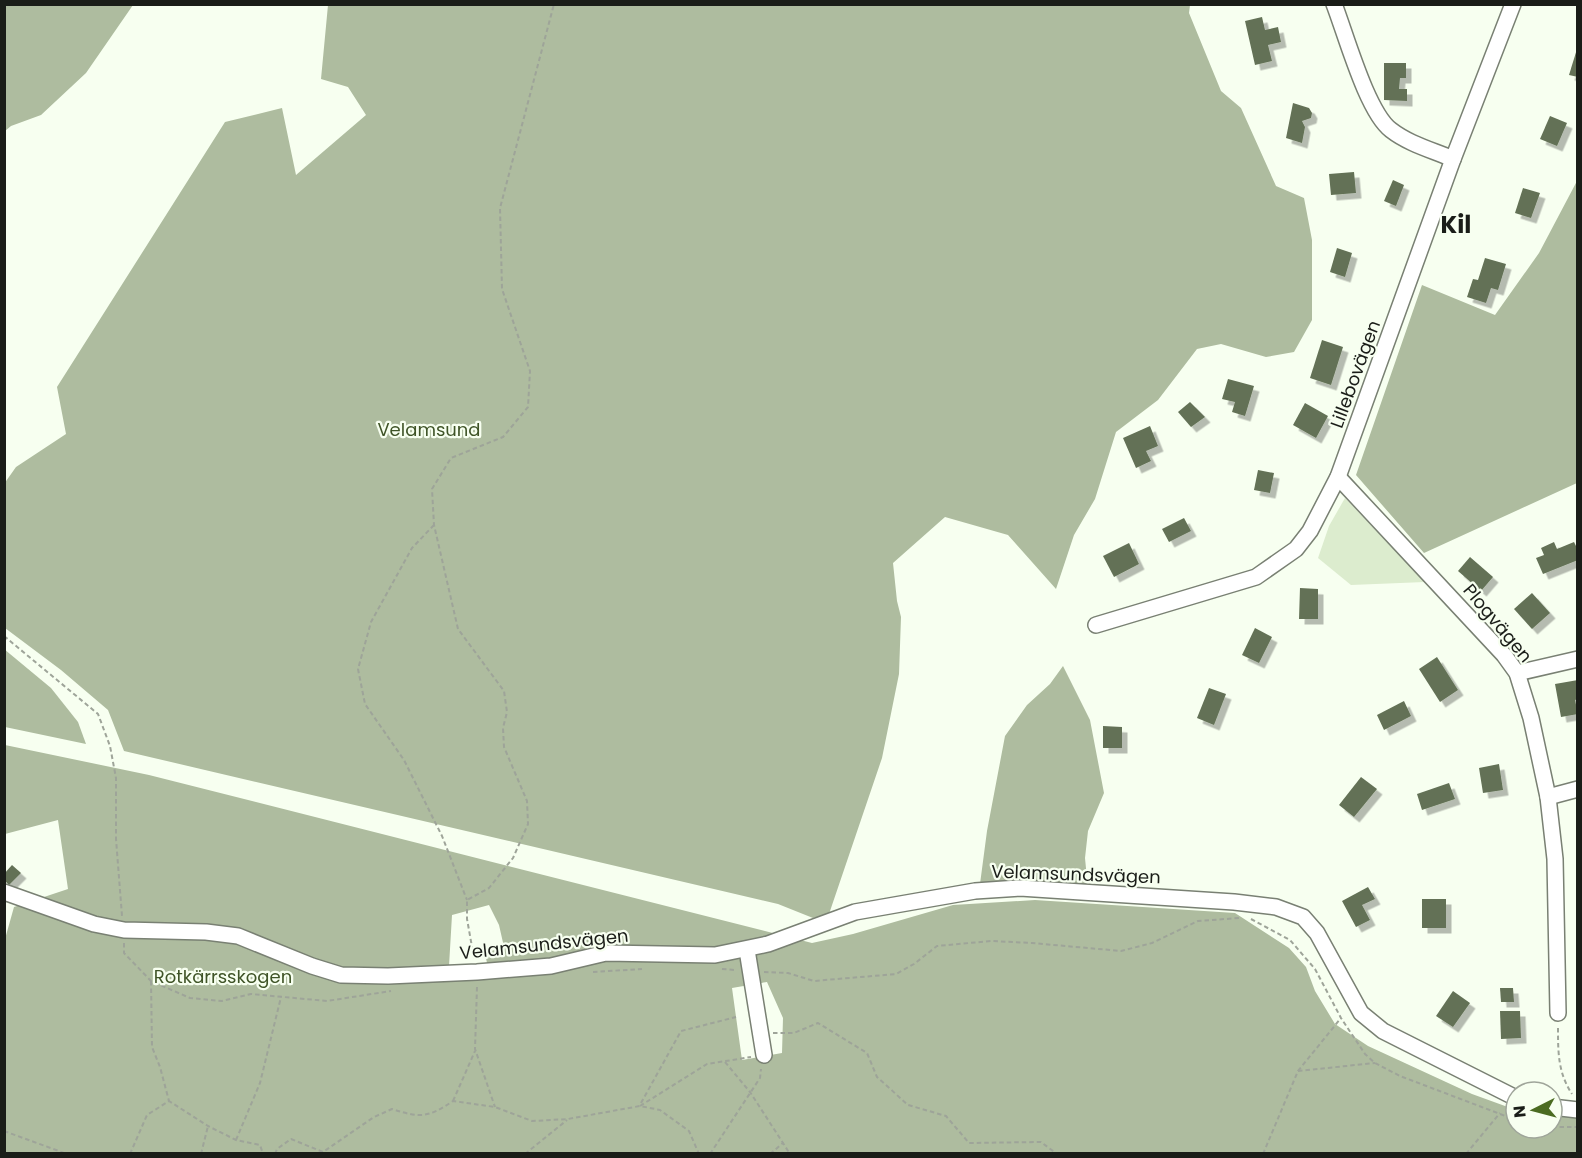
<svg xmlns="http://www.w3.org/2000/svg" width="1582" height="1158" viewBox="0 0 1582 1158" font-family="Poppins,sans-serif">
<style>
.green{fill:#dcecce}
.forest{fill:#aebc9f;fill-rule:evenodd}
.building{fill:#637156;filter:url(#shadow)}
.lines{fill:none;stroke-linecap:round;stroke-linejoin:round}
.minor-casing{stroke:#798073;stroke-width:18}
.path{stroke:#9ea499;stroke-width:2;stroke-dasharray:4.5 3;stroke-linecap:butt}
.minor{stroke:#fff;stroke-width:15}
.labels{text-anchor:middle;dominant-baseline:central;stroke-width:4.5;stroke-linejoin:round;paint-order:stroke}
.street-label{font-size:18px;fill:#1a1d18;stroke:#f7fff0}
.park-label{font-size:18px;fill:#3f5427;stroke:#f7fff0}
.district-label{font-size:24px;font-weight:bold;fill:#1a1d18;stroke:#f7fff0}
</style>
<defs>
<filter id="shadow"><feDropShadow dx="5.5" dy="5.5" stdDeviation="0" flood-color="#0004"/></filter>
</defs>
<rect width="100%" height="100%" fill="#f7fff0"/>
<path class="green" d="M1345 498 1425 582 1351 585 1318 558 1329 526Z"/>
<g class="forest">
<path d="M5 4H133V5L86 73 41 115 11 126 5 131Z"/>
<path d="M328 5H1190L1189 13 1221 91 1241 108 1276 186 1304 198 1312 240V320L1294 352 1266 357 1221 344 1197 349 1158 400 1116 432 1095 499 1074 535 1056 589 1008 535 945 517 893 563 897 601 901 617 899 674 882 758 829 914 813 918 778 904 124 751 108 710 61 670 5 628 4 484 16 467 66 434 57 387 225 122 282 108 296 175 366 115 348 87 321 79Z"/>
<path d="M1577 181V483L1424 553 1356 475 1422 285 1495 315 1539 253Z"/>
<path d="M4 649 51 688 78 722 86 744 5 727Z"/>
<path d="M1063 666 1090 720 1104 793 1088 831 1085 858 1088 889 980 884 987 831 1005 736 1027 705 1050 684Z"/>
<path d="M5 745 149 775 812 943 853 934 953 905 1035 900 1235 913 1289 948 1306 967 1315 991 1335 1024 1368 1046 1472 1094 1516 1110V1128H1552V1115L1577 1116V1153H5V939L14 907 68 889 58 820 5 834ZM489 905 499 925 504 947 485 953 487 963 449 966 452 915ZM767 982 783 1018 782 1053 742 1060 732 988Z"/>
</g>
<g class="building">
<path d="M1262 17 1265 30 1278 27 1281 42 1268 45 1272 61 1255 65 1245 21Z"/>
<path d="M1577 49H1578V77L1569 75Z"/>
<path d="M1384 63H1406V78H1400L1399 89H1407V101L1384 100Z"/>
<path d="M1293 103 1309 108 1312 113 1311 118 1302 121 1305 127 1302 143 1286 138Z"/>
<path d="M1550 116 1567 123 1557 146 1540 139Z"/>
<path d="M1354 172 1356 193 1331 195 1329 174Z"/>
<path d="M1393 180 1404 185 1396 206 1384 201Z"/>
<path d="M1523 188 1540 193 1531 218 1515 213Z"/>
<path d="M1337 248 1352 253 1345 277 1330 272Z"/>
<path d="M1485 258 1506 264 1498 290 1491 288 1486 303 1467 297 1473 279 1478 280Z"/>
<path d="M1322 340 1343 347 1331 385 1310 378Z"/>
<path d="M1228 379 1254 386 1245 416 1232 412 1235 402 1222 399Z"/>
<path d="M1190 402 1205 417 1191 427 1178 412Z"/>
<path d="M1305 403 1328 416 1316 438 1293 425Z"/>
<path d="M1150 426 1158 446 1146 451 1151 461 1136 468 1123 438Z"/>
<path d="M1258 470 1274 473 1270 493 1254 490Z"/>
<path d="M1184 518 1191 531 1169 542 1162 529Z"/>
<path d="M1554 542 1557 549 1574 542 1578 550V560L1543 574 1536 558 1544 555 1541 548Z"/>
<path d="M1129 543 1139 564 1114 577 1103 556Z"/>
<path d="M1470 557 1493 577 1481 591 1458 571Z"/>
<path d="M1300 588 1318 589V619H1299Z"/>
<path d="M1532 593 1550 613 1532 629 1514 609Z"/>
<path d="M1255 628 1272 637 1259 663 1242 655Z"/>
<path d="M1437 657 1458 690 1440 702 1419 669Z"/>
<path d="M1578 680V699L1575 700 1578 714 1561 717 1555 684Z"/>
<path d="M1209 688 1226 694 1214 725 1197 718Z"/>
<path d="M1404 701 1411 716 1384 730 1377 715Z"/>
<path d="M1103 726 1122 727V748H1103Z"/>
<path d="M1499 764 1503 790 1483 793 1479 768Z"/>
<path d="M1361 777 1377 789 1354 817 1339 805Z"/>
<path d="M1449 783 1455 799 1422 810 1417 794Z"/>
<path d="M12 865 21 873 9 885 4 880V874Z"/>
<path d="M1368 887 1375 899 1362 905 1370 920 1356 927 1342 901Z"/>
<rect x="1422" y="899" width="24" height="29"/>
<path d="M1500 988H1513L1514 1002H1501Z"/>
<path d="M1453 991 1470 1003 1453 1027 1436 1016Z"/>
<path d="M1500 1011H1520L1521 1038 1501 1039Z"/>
</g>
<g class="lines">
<defs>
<g id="minor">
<path d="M1334 4C1346 35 1367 112 1391 130 1409 144 1432 150 1453 159"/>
<path d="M1338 477 1504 655 1517 673 1531 718 1548 797 1555 859 1558 1013"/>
<path d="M1096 625 1256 577 1296 549 1310 531 1338 477 1453 159 1513 4"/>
<path d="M1517 673 1578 659"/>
<path d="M1548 797 1578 789"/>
<path d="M4 892 94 924 124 930 206 932 238 936 312 966 341 975 388 976 477 972 551 966 606 953 715 955 768 944 855 912 975 891 1020 888 1234 902 1276 907 1303 917 1317 933 1361 1013 1383 1031 1516 1098"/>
<path d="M747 950 764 1055"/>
<path d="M1552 1107 1578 1110"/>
</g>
</defs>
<use href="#minor" class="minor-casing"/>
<g class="path">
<path d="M434 525 412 548 371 622 358 669 365 704 404 760 442 836 467 900"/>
<path d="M4 636 98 714 110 746 116 778V839L122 916"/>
<path d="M1251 919 1290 940 1315 969 1341 1018 1365 1054 1375 1063 1400 1076 1516 1120"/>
<path d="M124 943V953L151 981 190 998 222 1001 251 994 327 1001 391 991"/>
<path d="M474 958 467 919V900L489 888 513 858 528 824 527 801 504 747 503 728 507 712 504 691 458 629 434 525 432 489 451 458 503 437 528 407 530 371 502 289 500 208 554 4"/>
<path d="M722 969 735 970"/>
<path d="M593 972 642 969"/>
<path d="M764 972 788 973 814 981 896 974 914 964 937 946 991 941 1032 943 1121 951 1152 943 1198 921 1239 918"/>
<path d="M151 981 152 1047 160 1067 169 1101"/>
<path d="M477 987 475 1049 495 1107"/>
<path d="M1558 1028C1558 1052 1558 1073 1572 1094"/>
<path d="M773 1033H794L818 1023 867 1053 877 1077 908 1105 946 1116 969 1143 1041 1142 1057 1154"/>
<path d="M725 1062 750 1092 783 1143"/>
<path d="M1298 1071 1375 1063"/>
<path d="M453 1101 475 1051"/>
<path d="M641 1103 681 1031 736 1017"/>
<path d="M640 1106 707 1064 751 1057"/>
<path d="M1552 1127H1578"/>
<path d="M4 1131 67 1154"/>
<path d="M236 1140 260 1083 281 997"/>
<path d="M130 1154 147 1115 169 1101 208 1126 236 1140 260 1145 263 1154"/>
<path d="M201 1154 208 1126"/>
<path d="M275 1154 277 1149 291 1139 323 1152 374 1117 392 1109C420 1118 428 1118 453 1101L495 1107 532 1121 568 1119 640 1106 660 1110 689 1131 699 1154"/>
<path d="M525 1154 567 1120"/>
<path d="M710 1154 760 1078 761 1069"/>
<path d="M770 1154 783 1143 790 1154"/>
<path d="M1263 1154 1298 1071 1341 1018"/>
<path d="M1466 1154 1500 1113"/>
</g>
<use href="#minor" class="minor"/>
</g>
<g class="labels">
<g class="street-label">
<text transform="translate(1355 374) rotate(-70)">Lillebovägen</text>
<text transform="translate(1498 623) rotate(50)">Plogvägen</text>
<text transform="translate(1076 874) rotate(2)">Velamsundsvägen</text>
<text transform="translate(544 944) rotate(-6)">Velamsundsvägen</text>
</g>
<g class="park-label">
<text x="429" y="429">Velamsund</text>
<text x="223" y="976">Rotkärrsskogen</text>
</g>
<g class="district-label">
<text x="1456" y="224">Kil</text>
</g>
</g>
<rect width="1582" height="1158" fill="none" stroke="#1a1d18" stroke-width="12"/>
<g transform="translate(1534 1110) rotate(264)"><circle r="28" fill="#f7fff0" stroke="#9fa59a" stroke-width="1.5"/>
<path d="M0-4.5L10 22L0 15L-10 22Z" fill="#4b6b21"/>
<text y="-9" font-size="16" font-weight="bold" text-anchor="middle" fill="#1a1d18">N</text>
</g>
</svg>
